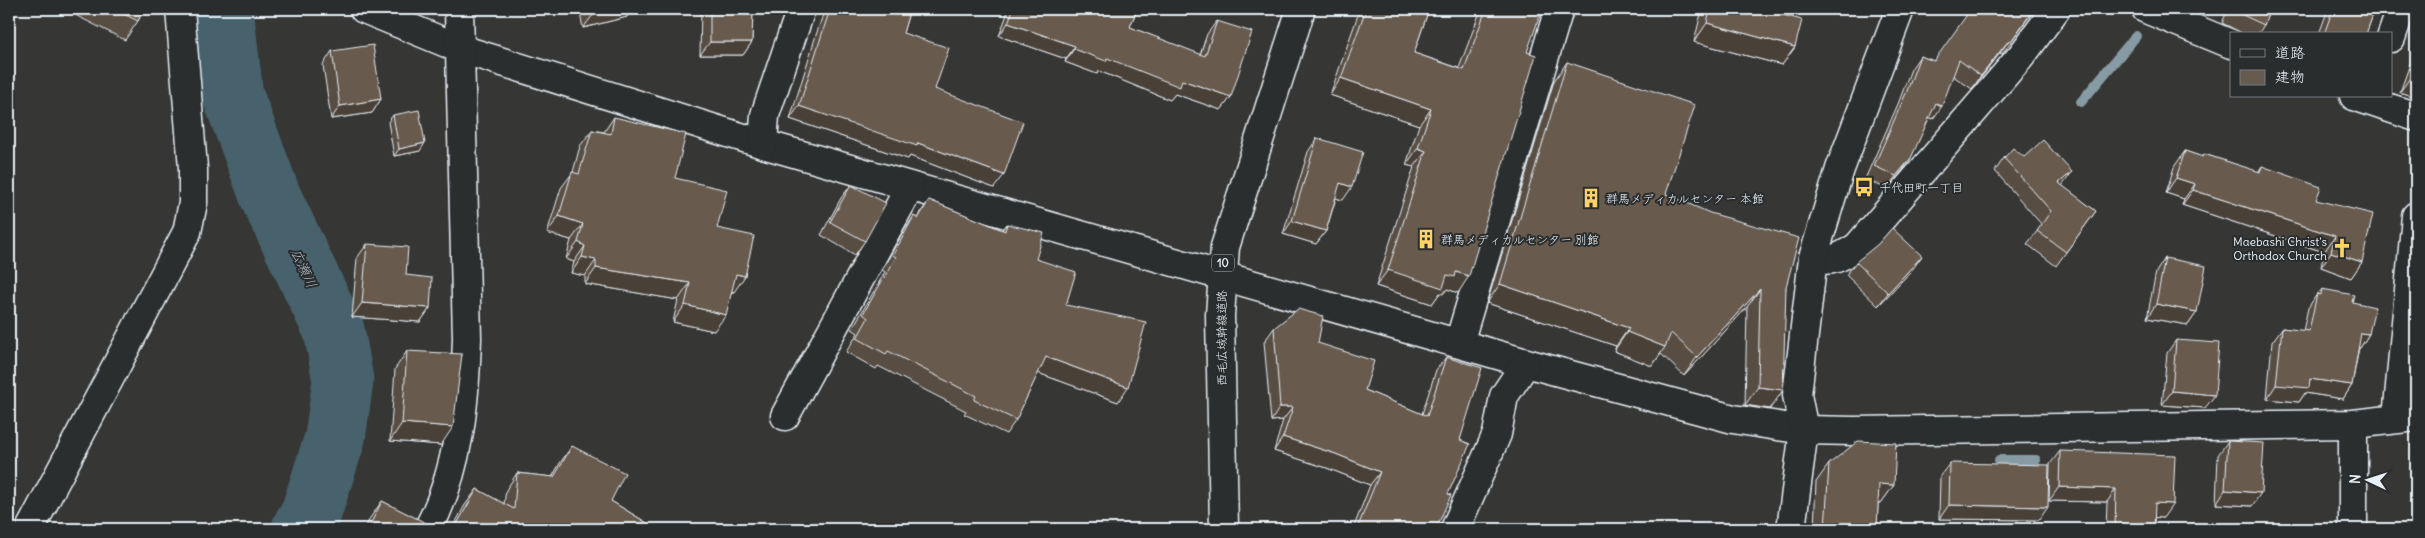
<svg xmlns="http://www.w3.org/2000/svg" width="2425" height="538" viewBox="0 0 2425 538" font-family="Delius,'Klee One',sans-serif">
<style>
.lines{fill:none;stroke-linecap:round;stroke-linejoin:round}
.stream{stroke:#879ba4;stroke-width:10}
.river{stroke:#47626c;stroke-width:61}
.minor-casing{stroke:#e8f1f8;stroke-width:31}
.major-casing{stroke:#e8f1f8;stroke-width:31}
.minor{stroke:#2a2d2e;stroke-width:28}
.major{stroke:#2a2d2e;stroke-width:28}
.wall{fill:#594d43;stroke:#e8f1f8}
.shaded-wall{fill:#483f37;stroke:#e8f1f8}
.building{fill:#675a4e;stroke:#e8f1f8}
.labels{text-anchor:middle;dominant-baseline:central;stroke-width:4;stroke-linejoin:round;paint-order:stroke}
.shield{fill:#2a2d2e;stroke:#afb6bb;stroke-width:1}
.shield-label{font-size:11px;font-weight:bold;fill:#e8f1f8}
.poi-label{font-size:12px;fill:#e8f1f8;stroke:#2a2d2e;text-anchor:start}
.street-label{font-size:12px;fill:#e8f1f8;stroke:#2a2d2e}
.water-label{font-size:14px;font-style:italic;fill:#a8b8c0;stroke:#2a2d2e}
</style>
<rect width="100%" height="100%" fill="#363634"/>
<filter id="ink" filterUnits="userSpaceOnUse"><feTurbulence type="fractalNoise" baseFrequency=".02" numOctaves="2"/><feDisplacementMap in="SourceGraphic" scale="10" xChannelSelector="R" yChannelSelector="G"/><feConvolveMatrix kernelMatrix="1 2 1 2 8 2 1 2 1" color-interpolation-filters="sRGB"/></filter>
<g filter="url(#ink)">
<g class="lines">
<g class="stream">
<path d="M2081 102 2136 36"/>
<path d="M1999 460H2036"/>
<path d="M2201 529V528"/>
</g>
<path class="river" d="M223 9 233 96 271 198 334 330 343 380 335 438 311 513 302 529"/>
<defs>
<g id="minor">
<path d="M364 9 461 49 763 144 1526 363 1733 419 1804 430 1854 431 2353 424 2416 417"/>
<path d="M2146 9 2231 44"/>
<path d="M2391 38 2401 9"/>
<path d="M2354 96 2416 117"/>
<path d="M763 144 765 115 801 9"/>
<path d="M1813 258C1832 263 1841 257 1857 247L2022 55 2056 9"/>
<path d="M1459 343 1559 9"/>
<path d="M785 416 910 187"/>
<path d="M2397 418 2416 216"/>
<path d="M30 529 187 232 193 203V168L180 9"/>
<path d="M428 529C459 471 465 403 467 338L459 9"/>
<path d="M1455 529 1497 434 1504 396 1526 363"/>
<path d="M1791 529 1804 430 1797 395 1813 258 1840 169 1900 9"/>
<path d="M2353 529V424"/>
</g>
<path id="major" d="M1224 529 1220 315 1225 247 1301 9"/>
</defs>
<use href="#minor" class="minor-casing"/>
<use href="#major" class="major-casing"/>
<use href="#minor" class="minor"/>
<use href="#major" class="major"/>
</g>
<g class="wall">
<path d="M73 9H144L138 21 125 40 77 16 79 12Z"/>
<path d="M579 9H633L627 17 583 28Z"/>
<path d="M701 9H753L752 42 743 55H700Z"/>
<path d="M825 9H910L903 33 935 89 994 188 910 156 908 159 790 119 816 35Z"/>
<path d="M1009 9H1137L1130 27 1200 55 1207 34 1217 21 1231 97 1221 110 1175 94 1170 100 1099 71 1097 74 1065 62 1066 59 999 36Z"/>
<path d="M1360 9H1429L1414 53 1459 68 1481 9H1534L1527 52 1458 293 1447 289 1443 294 1440 293 1432 304 1376 286 1414 167 1406 165 1419 125 1330 95Z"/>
<path d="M1702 9H1772V12L1795 47 1782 65 1694 42Z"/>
<path d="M2035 9 2002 54 2000 53 1972 89 1953 76 1933 119 1929 117 1902 171 1887 189 1865 179 1898 104 1911 69 1920 56 1934 61Z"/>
<path d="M2228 9H2270L2264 25 2258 34H2244L2222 23Z"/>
<path d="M2328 9H2375L2366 34H2319Z"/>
<path d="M2416 47V98L2400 92Z"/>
<path d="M332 51 381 99 372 113 331 119 323 65Z"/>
<path d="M1567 62 1666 194 1786 287 1770 409 1745 405 1747 307 1684 376 1661 354 1652 366 1614 351 1616 346 1487 303 1554 81Z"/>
<path d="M393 115 420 151 394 156 388 122Z"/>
<path d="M614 117 675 178 717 228 734 292H731L714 331 673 322 678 300 585 284V276L571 273 574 262 566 259 571 240 547 233 561 188 573 172 580 146 592 130 604 132Z"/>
<path d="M1317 138 1343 200 1336 198 1326 231 1316 244 1283 234 1308 152Z"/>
<path d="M2185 151 2202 157 2204 154 2258 172 2262 166 2316 200 2362 262 2351 278 2321 267 2324 252 2182 205 2184 199 2166 193 2174 167Z"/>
<path d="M2004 158 2062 186 2096 211 2056 266 2027 244 2042 225 1995 171Z"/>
<path d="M851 185 865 241 855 255 821 235 841 198Z"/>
<path d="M929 200 1002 230 1007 224 1036 259 1066 305 1118 402 1038 373 1016 420 1006 434 964 414 966 411 878 366 876 369 846 352 858 333 852 329 885 272 882 270 904 231 914 216 917 218Z"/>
<path d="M367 244 406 275 430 308 420 322 352 317 357 258Z"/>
<path d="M2165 258 2197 312 2188 325 2147 318 2156 272Z"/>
<path d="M1856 262 1912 270 1878 306 1846 275Z"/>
<path d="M2322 289 2352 302 2369 334 2360 348H2359L2352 385 2343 399 2305 393 2299 402 2267 399 2272 342 2282 328 2303 331 2308 308 2317 294H2318Z"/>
<path d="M1274 328 1318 343 1365 390 1422 414 1436 370 1446 357 1460 440 1448 494 1436 529H1353L1370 485 1327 468 1274 451 1283 420 1271 421 1264 342Z"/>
<path d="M2176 340 2205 408 2162 405 2167 353Z"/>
<path d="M407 351 441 445 390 441 395 369Z"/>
<path d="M2228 441 2252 506 2216 504 2218 455Z"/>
<path d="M572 446 611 501 657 529H452L465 505 477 489 504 504 506 490 517 473 552 477 560 463Z"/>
<path d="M2060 451 2163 518 2154 517V529H2106L2107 502 2049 501 2050 464Z"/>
<path d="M1950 463 2039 520 1939 519 1940 476Z"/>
<path d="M1829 464 1894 485 1881 503H1878L1877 529H1814L1816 482Z"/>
<path d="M382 501 436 529H365L370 518Z"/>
</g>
<g class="shaded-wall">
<path d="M616 9H633L627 17 583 28 593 15Z"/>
<path d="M1953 9H1971L1967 15Z"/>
<path d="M1008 23 1075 46 1066 59 999 36Z"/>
<path d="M1707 23 1795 47 1782 65 1694 42Z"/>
<path d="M2009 40 2000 53 1972 89 1981 76Z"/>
<path d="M710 42H752L743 55H700Z"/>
<path d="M1074 49 1107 58 1182 80 1231 97 1221 110 1175 94 1170 100 1099 71 1097 74 1065 62Z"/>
<path d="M2412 75 2416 77V98L2400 92Z"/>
<path d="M1341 78 1431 109 1419 125 1330 95Z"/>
<path d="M381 99 372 113 331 119 340 106Z"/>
<path d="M1936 103 1942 106 1933 119 1927 116Z"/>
<path d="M799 106 918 143 1004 175 994 188 910 156 908 159 790 119Z"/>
<path d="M425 143 420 151 394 156 399 149Z"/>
<path d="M1418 148 1426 151 1414 167 1406 165Z"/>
<path d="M1911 158 1902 171 1887 189 1896 176Z"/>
<path d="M2072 172 2062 186 2059 183Z"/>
<path d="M2176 178 2195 184 2184 199 2166 193Z"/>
<path d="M1340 183 1352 187 1343 200 1331 197Z"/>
<path d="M2193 190 2335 236 2324 252 2182 205Z"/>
<path d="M559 216 583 224 571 240 547 233Z"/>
<path d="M1292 221 1326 231 1316 244 1283 234Z"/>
<path d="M578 242 585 246 574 262 566 259Z"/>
<path d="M2331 252 2362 262 2351 278 2321 267Z"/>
<path d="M1922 256 1912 270 1878 306 1888 293Z"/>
<path d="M582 257 596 260 585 276 571 273Z"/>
<path d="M596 268 690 283 678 300 585 284Z"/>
<path d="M1388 270 1447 275 1456 272 1469 276 1458 293 1447 289 1443 294 1440 293 1432 304 1376 286Z"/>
<path d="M736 274 745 276 734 292 724 290Z"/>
<path d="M1500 284 1629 328 1616 346 1487 303Z"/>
<path d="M1760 289 1747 307 1684 376 1697 357Z"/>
<path d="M362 303 430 308 420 322 352 317Z"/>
<path d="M2156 304 2197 312 2188 325 2147 318Z"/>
<path d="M685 305 726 315 714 331 673 322Z"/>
<path d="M1627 332 1665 347 1652 366 1614 351Z"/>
<path d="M2361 333 2369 334 2360 348 2352 346Z"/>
<path d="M1046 357 1128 387 1118 402 1035 372Z"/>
<path d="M2310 379 2352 385 2343 399 2305 393 2299 402 2267 399 2276 385Z"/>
<path d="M1758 387 1783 390 1770 409 1745 405Z"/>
<path d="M2172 391 2215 395 2205 408 2162 405Z"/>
<path d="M1280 407H1293L1283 420 1271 421Z"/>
<path d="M402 423 453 427 441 445 390 441Z"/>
<path d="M1283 437 1336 454 1380 472 1370 485 1327 468 1274 451Z"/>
<path d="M1879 484 1894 485 1881 503 1867 502Z"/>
<path d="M2059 487 2116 489 2107 502 2049 501Z"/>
<path d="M2225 490 2261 493 2252 506 2216 504Z"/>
<path d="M2155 503 2173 504 2163 518 2145 517Z"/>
<path d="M1949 505 2048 507 2039 520 1939 519Z"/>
</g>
<g class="building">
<path d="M114 9H144L138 21Z"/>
<path d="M591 9H616L593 15Z"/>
<path d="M710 9H753L752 42H710Z"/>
<path d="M830 9H910L903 33 949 48 935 89 1023 122 1004 175 918 143 917 146 799 106Z"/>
<path d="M1013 9H1137L1130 27 1205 56 1217 21 1252 32 1231 97 1182 80 1180 87 1107 58 1106 61 1074 49 1075 46 1008 23Z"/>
<path d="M1366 9H1429L1414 53 1464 70 1486 9H1534L1541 12 1527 52 1536 55 1469 276 1456 272 1455 277 1447 275 1443 288 1388 270 1426 151 1418 148 1431 109 1341 78Z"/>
<path d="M1710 9H1772V12L1802 20 1795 47 1707 23Z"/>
<path d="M1971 9H2034L2011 41 2009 40 1981 76 1959 60 1942 106 1936 103 1911 158 1896 176 1874 166 1907 91 1920 56 1934 61Z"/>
<path d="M2232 9H2270L2264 25 2232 10Z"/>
<path d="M2333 9H2375L2366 34H2324Z"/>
<path d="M373 45 381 99 340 106 332 51Z"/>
<path d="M1567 62 1695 105 1666 194 1710 213 1799 238 1786 287 1783 390 1758 387 1760 289 1697 357 1671 333 1665 347 1627 332 1629 328 1500 284Z"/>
<path d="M2416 63V77L2412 75Z"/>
<path d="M419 110 425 143 399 149 393 115Z"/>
<path d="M614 117 686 134 675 178 727 190 717 228 754 236 745 276 736 274 726 315 685 305 690 283 596 268V260L582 257 585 246 578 242 583 224 559 216 572 172 579 174 592 130 611 134Z"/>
<path d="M1317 138 1363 152 1352 187 1340 183 1326 231 1292 221Z"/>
<path d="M2043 140 2072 172 2059 183 2096 211 2066 252 2037 231 2051 211 2004 158 2013 148 2024 157Z"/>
<path d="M2185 151 2203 157 2204 154 2260 172 2262 166 2321 187 2316 200 2373 214 2362 262 2331 252 2335 236 2193 190 2195 184 2176 178Z"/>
<path d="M851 185 886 203 865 241 830 222Z"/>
<path d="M929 200 1005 231 1007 224 1044 233 1036 259 1076 272 1066 305 1146 322 1128 387 1046 357 1016 420 974 400 976 396 888 351 886 354 857 338 868 318 863 314 896 257 893 255 914 216 918 219Z"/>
<path d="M1892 228 1922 256 1888 293 1856 262 1878 244Z"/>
<path d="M367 244 408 247 406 275 432 278 430 308 362 303Z"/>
<path d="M2165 258 2206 266 2197 312 2156 304Z"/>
<path d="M2322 289 2354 295 2352 302 2375 307 2369 334 2361 333 2352 385 2310 379 2309 388 2276 385 2282 328 2309 331 2317 294 2321 295Z"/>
<path d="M1298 309 1323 316 1318 343 1374 361 1365 390 1427 416 1446 357 1482 368 1460 440 1470 444 1448 494 1451 495 1436 529H1357L1380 472 1336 454 1283 437 1293 407H1280L1274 328Z"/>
<path d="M2176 340 2219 343 2215 395 2172 391Z"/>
<path d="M407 351 462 354 453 427 402 423Z"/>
<path d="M1858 441 1896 443 1894 485 1879 484 1877 529H1825L1829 464Z"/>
<path d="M2228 441 2264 443 2261 493 2225 490Z"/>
<path d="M572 446 625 473 611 501 657 529H454L477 489 514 509 517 473 554 477Z"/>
<path d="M2060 451 2175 455 2173 504 2155 503 2154 529H2115L2116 489 2059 487Z"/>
<path d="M1950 463 2049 465 2048 507 1949 505Z"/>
<path d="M382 501 436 528V529H368Z"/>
<path d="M2234 525 2264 526V529H2234Z"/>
</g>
</g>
<defs>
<symbol id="bus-bare" viewBox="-9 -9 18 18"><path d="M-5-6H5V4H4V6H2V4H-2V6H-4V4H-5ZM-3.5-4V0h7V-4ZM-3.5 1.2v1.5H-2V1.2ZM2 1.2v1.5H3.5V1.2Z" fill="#ffd166" stroke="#2a2d2e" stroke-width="2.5" paint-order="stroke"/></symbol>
<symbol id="building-bare" viewBox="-9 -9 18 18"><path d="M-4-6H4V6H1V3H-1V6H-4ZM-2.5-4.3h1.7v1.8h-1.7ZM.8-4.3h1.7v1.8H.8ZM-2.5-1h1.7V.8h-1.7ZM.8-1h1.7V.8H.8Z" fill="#ffd166" stroke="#2a2d2e" stroke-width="2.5" paint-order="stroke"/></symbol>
<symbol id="church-bare" viewBox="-9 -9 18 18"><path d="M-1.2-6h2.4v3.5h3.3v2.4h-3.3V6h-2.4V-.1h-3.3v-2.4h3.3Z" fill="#ffd166" stroke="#2a2d2e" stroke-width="2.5" paint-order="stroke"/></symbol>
</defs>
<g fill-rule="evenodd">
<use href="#bus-bare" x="1850" y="173" width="28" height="28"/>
<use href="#building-bare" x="1577" y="184" width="28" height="28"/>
<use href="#building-bare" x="1412" y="225" width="28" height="28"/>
<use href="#church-bare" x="2328" y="234" width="28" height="28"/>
</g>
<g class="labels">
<rect class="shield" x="1212" y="254.5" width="22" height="17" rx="4"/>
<g class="shield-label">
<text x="1223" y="263">10</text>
</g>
<g class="poi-label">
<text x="1879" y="187">千代田町一丁目</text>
<text x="1606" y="198">群馬メディカルセンター 本館</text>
<text x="1441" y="239">群馬メディカルセンター 別館</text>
<text x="2327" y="241" text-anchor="end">Maebashi Christ's<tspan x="2327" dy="14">Orthodox Church</tspan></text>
</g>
<g class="street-label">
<text transform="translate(1221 338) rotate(-90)">西毛広域幹線道路</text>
</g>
<g class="water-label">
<text transform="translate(304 268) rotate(65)">広瀬川</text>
</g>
</g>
<rect width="2425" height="538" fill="none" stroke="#2a2d2e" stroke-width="30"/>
<rect x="15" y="15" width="2395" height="508" fill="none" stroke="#e8f1f8" stroke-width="2" filter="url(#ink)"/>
<rect x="2230" y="32" width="162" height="65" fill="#2a2d2e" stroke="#767b7f"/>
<rect x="2240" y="49" width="25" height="8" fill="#2a2d2e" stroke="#767b7f"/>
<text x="2275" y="58" font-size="15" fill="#e8f1f8">道路</text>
<rect x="2240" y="70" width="25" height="15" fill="#675a4e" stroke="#767b7f"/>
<text x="2275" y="82" font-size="15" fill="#e8f1f8">建物</text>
<g transform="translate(2368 480) rotate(274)" stroke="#2a2d2e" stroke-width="4" paint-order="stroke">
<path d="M0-4L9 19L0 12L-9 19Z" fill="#e8f1f8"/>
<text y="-8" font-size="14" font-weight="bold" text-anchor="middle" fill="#e8f1f8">N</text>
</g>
</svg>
